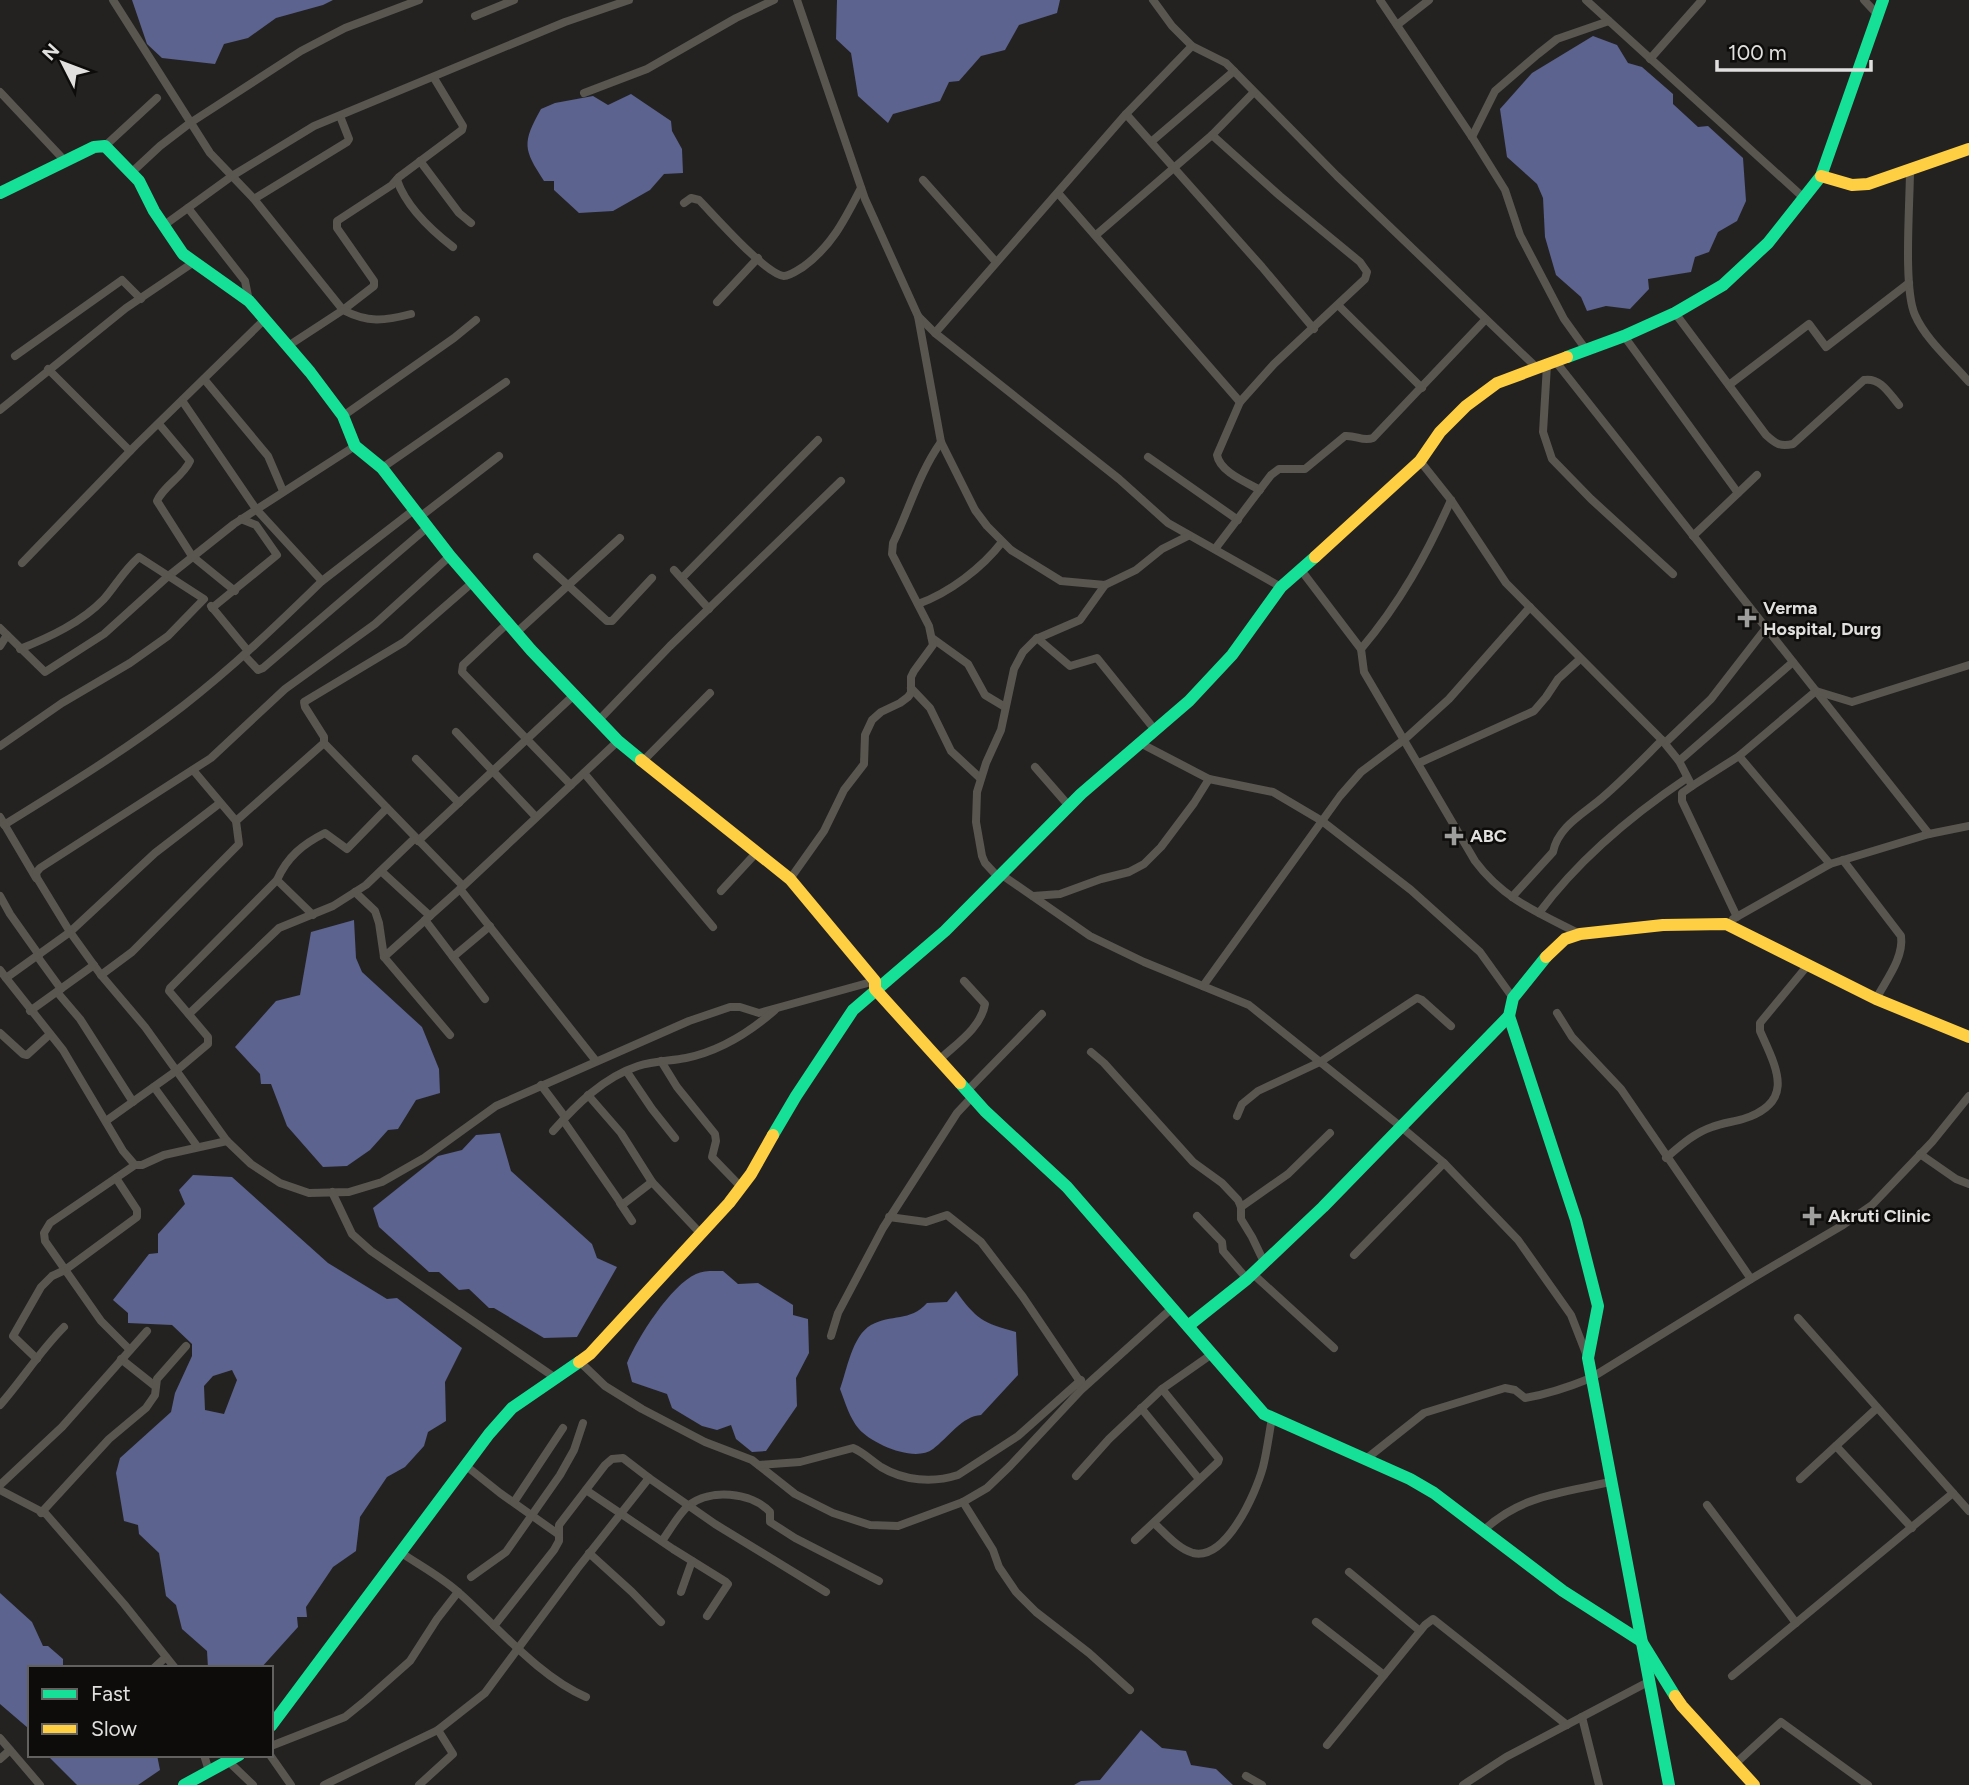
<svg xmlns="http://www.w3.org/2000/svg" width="1969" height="1785" viewBox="0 0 1969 1785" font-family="Figtree,sans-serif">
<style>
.water{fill:#5b638e;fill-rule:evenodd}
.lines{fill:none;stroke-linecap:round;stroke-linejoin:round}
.street{stroke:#59554f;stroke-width:8}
.fast{stroke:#16e098;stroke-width:12}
.slow{stroke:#ffcf43;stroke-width:12}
.poi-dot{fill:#9e9e9c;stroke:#0d0c0b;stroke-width:2.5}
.labels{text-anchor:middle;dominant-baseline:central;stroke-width:5;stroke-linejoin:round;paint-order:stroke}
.poi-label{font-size:18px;font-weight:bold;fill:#e1e0df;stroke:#0d0c0b;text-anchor:start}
</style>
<rect width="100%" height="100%" fill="#232221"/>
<g class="water">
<path d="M132 0H333L323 5 276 18 248 38 224 44 215 64 162 58 147 44Z"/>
<path d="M837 0H1060L1057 13 1019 25 1005 50 981 56 959 81 949 82 940 101 893 114 888 123 858 96 851 53 836 39Z"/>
<path d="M1593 36 1617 45 1628 63 1642 67 1673 94V104L1698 127 1708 126 1743 158 1746 201 1737 221 1718 232 1709 252 1695 257 1691 272 1648 279 1649 289 1630 309 1606 306 1587 311 1581 297 1556 275 1545 237 1543 198 1537 184 1507 157 1500 109 1532 73Z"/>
<path d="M631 94 671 121 672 131 682 149 683 173 664 174 650 190 613 211 579 213 554 190V181H544C523 149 522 143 541 109L555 103 593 96 608 105Z"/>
<path d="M354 920 356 958 362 972 422 1027 439 1069 440 1093 416 1100 398 1129 388 1130 370 1150 347 1166 323 1167 287 1126 271 1084H261L260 1074 235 1047 276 1001 300 995 311 932Z"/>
<path d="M500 1133 511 1171 592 1244 597 1258 617 1267 577 1337 544 1338 494 1308H489L469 1289 459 1290 439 1272H429L379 1227 373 1208 438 1156 462 1150 476 1135Z"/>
<path d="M193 1175 232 1177 328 1263 387 1299 397 1298 462 1348 445 1382 446 1421 428 1432 424 1446 405 1467 387 1477 360 1517 356 1551 333 1567 306 1607 307 1617H297L298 1627 261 1668H208L207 1651 182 1629 176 1605 166 1596 159 1553 139 1534 138 1525 124 1521 116 1473 120 1458 171 1412 175 1393 192 1356V1344L172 1325 128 1323V1313L113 1300 149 1254 158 1253V1234L185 1204 179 1190ZM232 1370 237 1380 224 1414 205 1410 204 1386 213 1376Z"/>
<path d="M723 1271 738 1284 758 1283 793 1305V1315L808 1319 809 1353 796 1378 797 1406 766 1451 752 1452 736 1439 731 1425 717 1430 702 1426 672 1408 667 1394 632 1382 627 1363C638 1337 671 1285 696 1274 704 1270 715 1271 723 1271Z"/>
<path d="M956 1291C976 1319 983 1323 1016 1332L1018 1375 981 1415C962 1416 948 1438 933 1449 915 1463 872 1444 859 1429 850 1419 845 1402 840 1389 847 1370 852 1336 871 1325 891 1314 910 1322 927 1303L947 1302Z"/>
<path d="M0 1593 32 1622 43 1646H48L63 1659V1668H30V1739L28 1728 0 1704Z"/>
<path d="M1141 1730 1162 1748 1186 1751 1191 1765 1216 1769 1233 1785H1074L1081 1781 1100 1780Z"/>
<path d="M47 1755H157L160 1770 138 1785H77Z"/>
</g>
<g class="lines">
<g class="street">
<path d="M113 0 210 153 254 199 343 310 374 286V281L337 228V221L392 185 399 177 462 130 463 126 434 78"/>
<path d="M797 0 865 199 918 316 935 333 1119 479 1168 523 1281 587"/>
<path d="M1153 0 1172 26 1192 46 1226 63 1337 176 1537 368"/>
<path d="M1380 0 1472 137 1505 190 1520 235 1564 319 1587 351"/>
<path d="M1586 0 1805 199"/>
<path d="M1864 0 1878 15"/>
<path d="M475 16 514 0"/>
<path d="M1397 25 1429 0"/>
<path d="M1650 59 1702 0"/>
<path d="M0 92 65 161"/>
<path d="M584 93 647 69 736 18 774 0"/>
<path d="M1126 114 1262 267 1314 329"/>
<path d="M1212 135 1280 196 1360 262 1367 272 1365 279 1274 364 1240 402 1217 455C1220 472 1246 482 1260 490"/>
<path d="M1472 137 1495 91 1538 54 1557 39 1609 21"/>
<path d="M1151 142 1234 71"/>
<path d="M105 146 157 98"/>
<path d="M420 161 459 213 471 223"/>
<path d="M1910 170C1910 202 1903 289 1915 315 1926 340 1951 361 1969 382"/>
<path d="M131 173 160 146 190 123 301 51 345 28 419 0"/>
<path d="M397 180C406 206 431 230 453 247"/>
<path d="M923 180 996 262"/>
<path d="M1058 193 1240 402"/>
<path d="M254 199 347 142 349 139 340 116"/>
<path d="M684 203 691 198 699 200C714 215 765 274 784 276 790 276 798 270 803 267 832 246 845 219 861 188"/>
<path d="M188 208 245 281 249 301"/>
<path d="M163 226 232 176 314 126 565 22 629 0"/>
<path d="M1096 235 1212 135 1254 92"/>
<path d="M717 302 758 258"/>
<path d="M1338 305 1422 388"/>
<path d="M1675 313 1766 435C1776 444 1780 447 1793 444L1864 380C1880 377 1889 393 1899 405"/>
<path d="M918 316 941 442 975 510 987 526 1011 550 1061 581 1105 585 1136 570 1162 549 1188 536"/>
<path d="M935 333 1126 114 1192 46"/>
<path d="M1624 336 1738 493"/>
<path d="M288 346 343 310C368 323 384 321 411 314"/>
<path d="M15 356 122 280 141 299"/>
<path d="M1556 362 1929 834"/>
<path d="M1547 365 1543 432 1552 459 1591 499 1673 574"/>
<path d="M48 369 130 451"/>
<path d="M204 379 268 456 283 491"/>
<path d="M1729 385 1809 324 1826 347 1909 283"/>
<path d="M0 410 126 308 194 262"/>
<path d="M343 416 454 338 476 320"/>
<path d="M159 424 190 461C183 477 164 485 157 501L192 556 235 591"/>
<path d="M1148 457 1238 520"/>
<path d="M1420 461 1451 500 1506 583 1662 740 1679 761 1692 786 1682 793V801L1737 917"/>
<path d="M382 468 506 382"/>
<path d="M1451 500C1427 554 1400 603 1361 649L1364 672 1475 861C1503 899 1539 913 1580 934"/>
<path d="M421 516 499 456"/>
<path d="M1693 536 1757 475"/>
<path d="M1215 549 1271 475 1279 469H1305L1345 436C1356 435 1363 442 1373 438L1485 320"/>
<path d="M537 557 607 621H612L652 578"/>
<path d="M22 563 135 446 265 319"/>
<path d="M674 570 709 609"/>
<path d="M1301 570 1361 649"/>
<path d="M682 578 818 440"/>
<path d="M322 581 415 509"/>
<path d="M918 604C949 593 982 568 1002 542"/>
<path d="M211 606 248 651"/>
<path d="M212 608 277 555 256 525 241 519"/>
<path d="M508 623 463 665 462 672 571 785"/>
<path d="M0 628 45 672 104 634 166 578 234 524 355 446"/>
<path d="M516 633 620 538"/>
<path d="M932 638 968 664 985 695 1005 707"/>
<path d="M1037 638 1070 666 1097 658 1155 730"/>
<path d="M0 646 7 635"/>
<path d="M244 655 258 670 263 668 429 526"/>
<path d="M911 688 930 708 951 751 980 778"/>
<path d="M598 721 670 646 841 481"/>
<path d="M456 732 536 817"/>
<path d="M324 743V737L305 707 304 702 404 642 473 582"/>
<path d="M1140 743 1209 779 1273 792 1322 821 1411 890 1480 952 1513 998"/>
<path d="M1665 743 1711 699 1766 628"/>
<path d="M0 746 62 703 130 663 168 636 204 599 139 557C125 569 116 585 104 599 82 622 50 637 20 649"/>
<path d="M1739 756 1830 864"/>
<path d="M416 759 459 803"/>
<path d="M643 761 710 693"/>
<path d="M1679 761 1793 662"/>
<path d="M1419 763 1534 711 1546 697 1558 679 1580 659"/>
<path d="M1035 767 1069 806"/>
<path d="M193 770 236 821"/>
<path d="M584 773 713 927"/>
<path d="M1692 786 1739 756 1816 691 1852 702 1969 665"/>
<path d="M220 803 155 853 70 932 101 975 145 1027 227 1141 251 1164 280 1183 309 1193 349 1192 382 1182 424 1158 496 1106 689 1021 730 1007H740L759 1013 875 981"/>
<path d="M0 817 36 878"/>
<path d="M4 825C65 787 126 750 183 706 232 668 277 625 322 581L256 509 183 402"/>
<path d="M418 841 574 695"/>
<path d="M1843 860 1901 936C1904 958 1886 980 1876 999"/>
<path d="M381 871 430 916"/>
<path d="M1002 875 1090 936 1144 962 1249 1005 1400 1126 1444 1163 1518 1240 1571 1315 1587 1356"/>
<path d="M999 878 985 863 982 856 976 822 977 792 986 763 1001 730 1014 669 1023 652 1036 639 1080 620 1105 585"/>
<path d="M790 879 824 831 844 790 864 764 865 735 872 720 881 712 900 703 908 697 911 693V677L914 671 933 645 929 626 892 554 893 543C909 510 919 473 941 442"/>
<path d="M277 880 313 915"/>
<path d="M721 891 757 852"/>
<path d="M355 892 375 911 379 923 384 957 450 1035"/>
<path d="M0 896 10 914 39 955"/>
<path d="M1033 896 1060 894 1101 879 1129 872 1144 864 1161 847 1194 803 1209 779"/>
<path d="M1512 897 1553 852C1558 826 1585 813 1603 797 1624 779 1643 759 1662 740"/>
<path d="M1539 913C1579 859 1632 815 1687 778"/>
<path d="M1733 919 1830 864 1929 834 1969 826"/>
<path d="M425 920 485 999"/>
<path d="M37 956 61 989"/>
<path d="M384 957 460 889"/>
<path d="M453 957 490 926"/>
<path d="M0 970 6 978 70 932 37 878 36 873 40 868 211 758 285 689 375 624 450 556"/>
<path d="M101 975 132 952 239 844 236 821 324 743 463 886"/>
<path d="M6 978 63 1050 123 1151 135 1165H142L164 1155 227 1141"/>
<path d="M1203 986 1340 796 1361 772 1405 739 1449 699 1530 607"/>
<path d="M57 992 80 1019 133 1102"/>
<path d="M30 1011 94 965"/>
<path d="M1557 1013 1572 1037 1621 1089 1751 1279"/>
<path d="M189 1014 279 928 333 906 366 885 415 838"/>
<path d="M0 1033 23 1054 27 1055 49 1035"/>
<path d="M1091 1052 1104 1063 1193 1162 1222 1183 1238 1200 1241 1207V1219L1252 1237 1264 1262"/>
<path d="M939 1060C956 1044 981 1028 985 1004L964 981"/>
<path d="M596 1061 460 889 618 741"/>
<path d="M661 1061 677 1087 715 1134 716 1141 712 1157 741 1187"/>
<path d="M627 1072 652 1109 675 1138"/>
<path d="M541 1085 565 1117"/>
<path d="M154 1087 197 1146"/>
<path d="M967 1091 1042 1014"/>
<path d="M588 1095 621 1133 652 1182 700 1233"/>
<path d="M1237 1116 1242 1104 1258 1091 1320 1062 1417 998 1422 1000 1451 1026"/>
<path d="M563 1120 622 1205 652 1182"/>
<path d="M106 1121 176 1071 208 1044V1037L169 991 170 988 277 880C287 857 303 844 325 833L347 849 387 808"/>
<path d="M553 1131C576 1105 604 1077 638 1066 654 1061 670 1061 686 1058 720 1051 750 1032 775 1010"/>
<path d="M1920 1154 1956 1179 1969 1184"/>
<path d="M1666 1158C1680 1146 1694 1133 1712 1127 1722 1123 1733 1122 1743 1119 1796 1102 1777 1069 1760 1031V1023L1808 965"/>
<path d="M332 1192 352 1234 371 1251 557 1379"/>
<path d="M620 1203 632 1221"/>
<path d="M1241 1207 1288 1174 1330 1133"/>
<path d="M1197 1216 1222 1242 1223 1251 1247 1279"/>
<path d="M889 1217 926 1222 947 1215 981 1242 1023 1297 1081 1383"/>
<path d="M1354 1255 1444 1163"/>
<path d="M1253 1274 1334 1348"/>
<path d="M1798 1318 1969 1511"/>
<path d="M831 1336 838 1313 883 1228 957 1113 972 1097"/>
<path d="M130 1350 101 1321 45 1241 44 1233 50 1223 135 1165"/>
<path d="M37 1359 13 1336 41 1287 52 1276 65 1270 137 1217V1210L116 1178"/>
<path d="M121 1359 155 1386"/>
<path d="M579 1361 605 1386 642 1409 705 1442 752 1460 795 1494 833 1513 870 1525 898 1526 963 1502 987 1488 1010 1466 1081 1390 1171 1309"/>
<path d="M0 1405C22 1380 40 1351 64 1327"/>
<path d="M1141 1408 1199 1479"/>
<path d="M1836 1446 1912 1528"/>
<path d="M1366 1459 1424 1413 1505 1388 1515 1390 1525 1398C1549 1394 1569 1387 1591 1378L1751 1279 1843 1225 1872 1205 1932 1142 1969 1096"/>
<path d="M465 1465 500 1493 558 1534"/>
<path d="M759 1465 800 1462 853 1448C863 1452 872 1461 881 1467 904 1481 933 1483 958 1475L1018 1436 1081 1380"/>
<path d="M1076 1476 1109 1439 1162 1389 1212 1354"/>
<path d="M1800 1479 1877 1408"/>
<path d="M0 1485 62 1427 147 1331"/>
<path d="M0 1490 46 1514 124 1604 175 1668"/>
<path d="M586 1490 673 1549 726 1582 728 1584 707 1616"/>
<path d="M514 1502 563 1428"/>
<path d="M963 1502 993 1550 999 1567 1016 1592 1036 1612 1089 1653 1130 1690"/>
<path d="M1707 1505 1796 1623"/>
<path d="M41 1513 109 1439 146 1408 155 1395 157 1379 186 1346"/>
<path d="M1154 1523C1165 1533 1178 1549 1193 1553 1226 1561 1256 1493 1263 1467 1267 1451 1269 1434 1272 1418"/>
<path d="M1484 1530C1522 1495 1562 1493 1610 1482"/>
<path d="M1135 1540 1218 1462 1219 1459 1162 1389"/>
<path d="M662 1541C670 1530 678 1515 688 1506 709 1488 752 1492 770 1512V1522L795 1538 879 1581"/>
<path d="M400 1552C419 1565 440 1576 458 1592 497 1626 539 1677 586 1697"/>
<path d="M589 1553 632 1592 661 1622"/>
<path d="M1349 1572 1420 1631"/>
<path d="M471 1577 506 1552 560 1475 574 1450 583 1423"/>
<path d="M681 1592 692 1561"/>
<path d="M1316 1622 1384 1675"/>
<path d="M494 1626 554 1550 559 1541V1525L605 1465 612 1459 623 1458 649 1478"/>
<path d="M154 1668 166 1657"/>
<path d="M1732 1676 1953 1493"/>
<path d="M1582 1717 1599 1785"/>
<path d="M0 1738 40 1785"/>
<path d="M1327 1745 1425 1625 1433 1619 1567 1725"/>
<path d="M271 1746 345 1717 366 1700 410 1661 437 1619 458 1592"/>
<path d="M204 1755 209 1771"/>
<path d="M270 1755 291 1785"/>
<path d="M0 1759 10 1750"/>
<path d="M228 1761 253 1785"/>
<path d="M1735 1764 1781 1722 1868 1785"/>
<path d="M1246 1776 1262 1785"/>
<path d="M324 1785 438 1730 485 1693 577 1569 649 1478 715 1524 826 1592"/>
<path d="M419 1785 453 1754 438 1730"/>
<path d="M1463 1785 1506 1757 1648 1682"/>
</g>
<g class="fast">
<path d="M0 193 94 147 105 146 139 181 154 211 183 254 249 301 310 372 343 416 355 446 382 468 450 556 531 650 618 741 641 760"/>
<path d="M1567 357 1624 336 1675 313 1723 285 1768 243 1821 176 1883 0"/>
<path d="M1509 1016 1576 1220 1598 1306 1588 1358 1669 1785"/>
<path d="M960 1083 985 1111 1067 1187 1264 1414 1410 1479 1434 1493 1563 1591 1641 1641 1675 1696"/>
<path d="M773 1135 796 1096 853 1010 945 931 1081 794 1189 701 1232 655 1281 587 1315 557"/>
<path d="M1188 1326 1247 1279 1323 1207 1509 1016 1513 998 1546 957"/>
<path d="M271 1726 489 1434 512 1408 579 1362"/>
<path d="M184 1785 239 1755"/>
</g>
<g class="slow">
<path d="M1821 176 1852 185 1868 184 1969 149"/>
<path d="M1315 557 1420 461 1440 432 1466 406 1497 383 1567 357"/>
<path d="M641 760 790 879 875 981V989L960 1083"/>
<path d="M1546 957 1565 939 1580 934 1663 925 1726 924 1876 999 1969 1037"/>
<path d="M579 1362 590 1354 729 1203 751 1174 773 1135"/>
<path d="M1675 1696 1682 1706 1754 1785"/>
</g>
</g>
<g class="poi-dot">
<path d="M1743.5 607.5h7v7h7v7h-7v7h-7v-7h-7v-7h7z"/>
<path d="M1450.5 825.5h7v7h7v7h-7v7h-7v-7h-7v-7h7z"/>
<path d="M1808.5 1205.5h7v7h7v7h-7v7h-7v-7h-7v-7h7z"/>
</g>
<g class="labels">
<g class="poi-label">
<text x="1763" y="608">Verma<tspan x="1763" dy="21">Hospital, Durg</tspan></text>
<text x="1470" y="836">ABC</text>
<text x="1828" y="1216">Akruti Clinic</text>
</g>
</g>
<rect x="28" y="1666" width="245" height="91" fill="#0d0c0b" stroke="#626160" stroke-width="2"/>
<rect x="42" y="1689" width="35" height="10" fill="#16e098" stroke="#626160" stroke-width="2"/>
<text x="91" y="1701" font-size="21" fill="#e1e0df">Fast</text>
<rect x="42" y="1724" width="35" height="10" fill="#ffcf43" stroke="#626160" stroke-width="2"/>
<text x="91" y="1736" font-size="21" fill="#e1e0df">Slow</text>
<g transform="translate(63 63) rotate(312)" stroke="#0d0c0b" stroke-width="5" paint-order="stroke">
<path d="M0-5L12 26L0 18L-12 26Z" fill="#e1e0df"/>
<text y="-10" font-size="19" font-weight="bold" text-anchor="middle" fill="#e1e0df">N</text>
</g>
<path d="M1717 60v10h154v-10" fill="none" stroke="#e1e0df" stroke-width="3.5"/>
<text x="1728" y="60" font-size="21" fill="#e1e0df" stroke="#0d0c0b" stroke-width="5" paint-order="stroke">100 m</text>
</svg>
